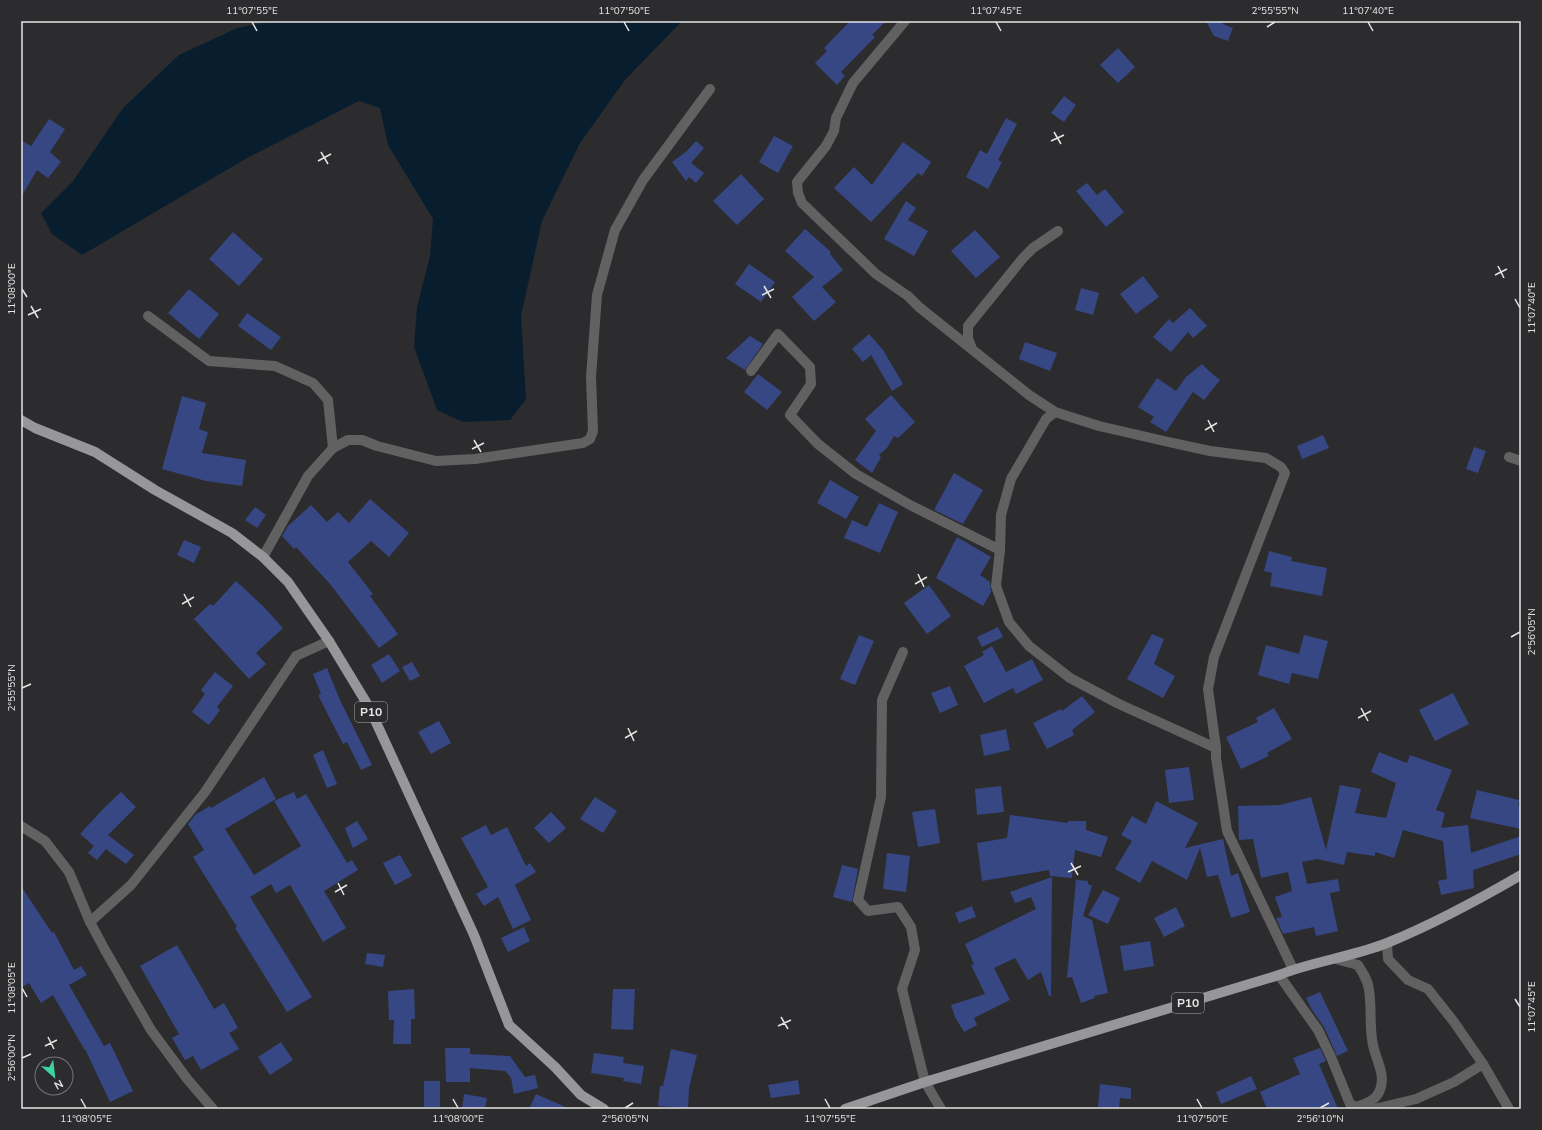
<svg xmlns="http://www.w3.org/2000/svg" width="1542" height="1130" viewBox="0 0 1542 1130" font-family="'Nunito Sans',sans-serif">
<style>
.water{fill:#081e2e}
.building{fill:#364784}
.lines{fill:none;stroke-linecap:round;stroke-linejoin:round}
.minor{stroke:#626162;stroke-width:10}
.major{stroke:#979698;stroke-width:10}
.ticks{fill:none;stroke:#e5e5e6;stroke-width:1.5}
.labels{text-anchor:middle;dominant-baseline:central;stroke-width:3;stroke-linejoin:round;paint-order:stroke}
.shield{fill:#2c2c2e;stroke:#aeaeaf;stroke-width:1}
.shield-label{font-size:12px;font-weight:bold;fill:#e5e5e6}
.neatline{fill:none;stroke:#e5e5e6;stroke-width:1.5}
.ticks-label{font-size:10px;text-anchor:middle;fill:#e5e5e6}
</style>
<rect width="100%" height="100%" fill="#2c2c2e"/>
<path class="water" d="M273 21H682L625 80 580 143 542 221 521 316 526 399 510 420 463 422 437 410 414 347 417 307 430 256 433 219 388 145 380 108 359 101 247 158 82 255 52 234 41 213 73 181 123 108 179 55 237 28Z"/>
<g class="building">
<path d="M850 21H886L872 35 875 37 841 72 845 76 837 85 815 63 827 51 824 48Z"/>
<path d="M1206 21H1221L1223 24 1233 28 1228 41 1214 36Z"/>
<path d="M1118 48 1135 67 1118 83 1100 65Z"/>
<path d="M1064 96 1076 105 1064 122 1051 113Z"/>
<path d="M1006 118 1017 124 998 160 1002 162 988 189 966 177 980 150 987 154Z"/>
<path d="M49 119 65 129 50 152 61 162 48 178 37 170 21 197V140L31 146Z"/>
<path d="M774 136 793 146 778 173 759 162Z"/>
<path d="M696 141 704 148 691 163 704 173 696 183 689 177 686 181 672 162 687 151Z"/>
<path d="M903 142 931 162 922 176 918 173 871 222 834 188 854 167 872 185Z"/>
<path d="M741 174 764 199 737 225 713 201Z"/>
<path d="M1087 183 1097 195 1105 189 1124 212 1106 227 1076 191Z"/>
<path d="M906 201 916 208 908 220 928 231 914 256 884 239Z"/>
<path d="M805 229 831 252 830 254 843 270 822 287 836 302 814 321 792 297 814 277 785 251Z"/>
<path d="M975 230 1000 257 976 278 951 251Z"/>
<path d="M233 232 263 259 239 286 209 259Z"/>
<path d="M749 264 775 282 761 302 735 284Z"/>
<path d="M1143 276 1159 297 1136 314 1120 294Z"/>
<path d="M1081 288 1099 293 1093 315 1075 310Z"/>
<path d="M189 289 219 314 199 339 168 313Z"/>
<path d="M1190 308 1207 326 1193 338 1188 332 1171 352 1153 337 1169 319 1173 323Z"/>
<path d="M247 313 281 337 271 350 238 326Z"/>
<path d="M869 334 883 350 903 384 892 391 871 355 863 362 852 349Z"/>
<path d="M750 336 763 344 745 370 726 358Z"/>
<path d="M1025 342 1057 353 1050 371 1019 359Z"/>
<path d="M1202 364 1210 372 1220 380 1204 400 1193 392 1166 432 1150 422 1154 417 1138 407 1157 378 1176 391 1186 377Z"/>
<path d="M758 374 782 392 767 410 744 392Z"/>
<path d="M891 395 915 422 898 438 894 436 887 448 879 455 881 457 872 473 855 460 876 431 865 419Z"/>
<path d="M182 396 206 403 199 429 208 432 202 453 246 460 242 486 206 481 162 469Z"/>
<path d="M1323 435 1329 448 1302 459 1297 446Z"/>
<path d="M1474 447 1486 451 1478 473 1466 469Z"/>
<path d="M954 473 983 490 963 524 934 510Z"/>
<path d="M830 480 859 497 846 519 817 503Z"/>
<path d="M370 499 409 533 389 557 371 541 348 562 373 594 370 596 398 634 379 648 330 584 296 547 294 549 282 536 288 526 311 505 327 522 338 512 349 523Z"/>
<path d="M879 503 898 512 880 553 844 538 852 520 867 527Z"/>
<path d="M255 507 266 515 257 528 245 520Z"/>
<path d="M957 537 991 557 980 575 990 582 991 592 983 606 936 578Z"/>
<path d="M184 540 201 547 194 563 177 555Z"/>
<path d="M1269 551 1292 557 1291 561 1327 568 1322 596 1270 586 1272 573 1264 571Z"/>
<path d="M236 581 264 607 283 628 256 653 266 664 249 679 194 619 210 604 213 606Z"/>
<path d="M929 585 951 616 927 634 904 603Z"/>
<path d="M998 627 1003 637 982 647 977 637Z"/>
<path d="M1152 634 1164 639 1154 664 1175 676 1163 698 1127 679Z"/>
<path d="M859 635 874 641 855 685 840 679Z"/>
<path d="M1304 635 1328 641 1318 679 1292 673 1289 684 1258 675 1266 645 1299 654Z"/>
<path d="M992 646 1006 672 1032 659 1043 680 1016 694 1013 688 984 703 964 666 984 655 982 652Z"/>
<path d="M389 654 400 671 382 683 371 665Z"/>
<path d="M412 662 420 676 410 681 402 667Z"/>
<path d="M327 668 339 698 372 765 361 770 347 742 343 744 318 695 321 694 313 674Z"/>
<path d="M215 672 233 686 217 707 220 710 209 725 192 712 205 694 201 690Z"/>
<path d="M950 686 958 705 940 713 931 693Z"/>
<path d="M1453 693 1469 724 1435 741 1419 710Z"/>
<path d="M1082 696 1095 712 1072 730 1074 735 1047 749 1033 723 1061 709 1062 711Z"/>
<path d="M1274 708 1292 739 1267 753 1269 756 1241 769 1226 737 1258 722 1256 718Z"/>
<path d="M439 721 451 743 431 754 418 732Z"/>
<path d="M1006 729 1010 750 984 756 980 735Z"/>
<path d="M323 750 337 784 327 788 313 755Z"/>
<path d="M1379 752 1407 763 1410 755 1452 770 1436 810 1445 813 1441 828 1468 825 1471 853 1521 836V854L1473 870 1474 888 1441 895 1438 881 1447 879 1443 841 1403 830 1394 858 1375 852V856L1347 852 1344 865 1317 859 1302 862 1307 884 1338 879 1340 891 1330 893 1338 931 1316 936 1314 927 1283 934 1276 918 1282 917 1275 897 1292 891 1288 872 1261 878 1253 839 1239 840 1238 806 1280 805 1311 797 1326 850 1340 785 1361 789 1355 813 1386 818 1396 783 1371 772Z"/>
<path d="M1189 767 1194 800 1169 803 1165 770Z"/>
<path d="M264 777 276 799 225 829 254 875 301 846 274 801 294 792 297 799 306 794 347 863 352 860 358 870 324 891 346 928 323 942 290 885 276 893 271 884 250 897 312 997 287 1012 235 928 237 927 193 857 204 850 188 824 195 815 210 806 211 808Z"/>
<path d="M1001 786 1004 812 977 815 975 789Z"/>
<path d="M1477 790 1519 800 1518 806H1521V829L1470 818Z"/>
<path d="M121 792 136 807 108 835 134 855 126 864 106 849 97 860 88 853 94 846 80 834 104 808Z"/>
<path d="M595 797 617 811 603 833 580 819Z"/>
<path d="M1156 801 1198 823 1185 848 1223 839 1231 876 1238 873 1250 912 1231 918 1218 875 1207 877 1200 848 1187 880 1152 861 1140 883 1115 869 1132 841 1121 835 1132 816 1146 824Z"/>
<path d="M935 809 940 843 918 847 912 812Z"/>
<path d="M551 812 566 828 549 843 534 828Z"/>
<path d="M1010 815 1068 823V821H1086V830L1108 837 1101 857 1075 850 1072 878 1050 876 1049 870 982 881 977 843 1007 838Z"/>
<path d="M357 821 368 839 353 848 345 828Z"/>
<path d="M486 825 491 835 507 827 526 866 530 863 536 872 515 885 531 920 513 929 498 897 484 906 476 894 488 887 461 838Z"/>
<path d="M887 853 910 856 906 892 883 889Z"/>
<path d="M400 855 412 876 395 885 383 863Z"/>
<path d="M842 865 858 869 852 902 833 897Z"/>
<path d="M1052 877 1051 996H1049L1041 972 1028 980 1015 958 994 968 1010 1000 974 1018 977 1025 964 1032 955 1017 951 1005 985 994 971 965 974 964 965 944 1036 909 1031 897 1015 903 1010 892Z"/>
<path d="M1076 880 1088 881V884L1092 886 1083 916 1092 920 1108 993 1094 996 1095 998 1081 1003 1072 977 1067 978Z"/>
<path d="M21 886 52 933 54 932 74 970 81 966 87 975 69 985 104 1046 110 1043 133 1091 110 1102 85 1049H84L53 995 41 1003 29 983 21 988Z"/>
<path d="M1103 890 1120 898 1108 924 1088 915Z"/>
<path d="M972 906 976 917 959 923 955 913Z"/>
<path d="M1176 907 1185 926 1164 937 1154 918Z"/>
<path d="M524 927 530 941 508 952 501 938Z"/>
<path d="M1150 941 1154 966 1124 971 1120 946Z"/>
<path d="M177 945 214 1009 224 1003 238 1028 229 1033 239 1049 201 1070 193 1056 185 1060 172 1038 179 1034 140 966Z"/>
<path d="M367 953 385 955 383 967 365 964Z"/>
<path d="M414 989 415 1019H411V1044H393L394 1020H389L388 991Z"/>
<path d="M613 989H635L633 1030 611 1029Z"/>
<path d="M1320 992 1348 1051 1337 1056 1324 1027 1312 1010 1306 998Z"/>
<path d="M281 1042 293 1060 270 1075 258 1057Z"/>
<path d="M445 1048H470V1054L510 1056 525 1077 535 1075 538 1088 514 1094 511 1078 505 1071 470 1068V1082H446Z"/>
<path d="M1320 1048 1326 1061 1319 1064 1338 1109H1267L1260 1092 1300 1074 1293 1058Z"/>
<path d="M671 1049 697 1055 689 1088 688 1108 658 1106 660 1086H663Z"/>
<path d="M594 1053 624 1057 623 1063 644 1066 641 1084 623 1081 624 1078 591 1073Z"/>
<path d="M1251 1076 1257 1089 1221 1104 1216 1092Z"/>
<path d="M798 1080 800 1094 771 1098 768 1085Z"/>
<rect x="424" y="1081" width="16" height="26"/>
<path d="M1100 1084 1131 1088V1099L1120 1098 1119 1108 1098 1107Z"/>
<path d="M464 1094 487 1098 485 1109H462Z"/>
<path d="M536 1094 570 1109H529Z"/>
</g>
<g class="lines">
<g class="minor">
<path d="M905 21 853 83 836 118 834 131 826 146 797 182 798 193 802 203 876 274 908 296 919 307 1029 395 1055 412 1099 426 1164 441 1210 451 1266 458 1281 467 1285 473 1214 657 1208 689 1216 748V758L1227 831 1293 969"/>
<path d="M148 316 209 361 275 366 313 383 328 400 333 448"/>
<path d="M972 349 968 338V326L1023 258 1033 248 1058 231"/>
<path d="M751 371 778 334 810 367 811 384 790 415 818 444 856 474 910 505 1000 550"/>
<path d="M1055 412 1046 419 1011 479 1001 515 1000 550 996 586 1009 622 1029 646 1070 678 1119 704 1216 748"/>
<path d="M1509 457 1521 461"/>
<path d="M263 557 308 476 333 448 348 440H362L377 446 436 461 475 459 583 443 590 439 593 431 591 377 597 295 615 230 643 180 710 89"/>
<path d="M903 652 882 700 881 797 858 900 868 911 898 907 911 927 915 950 902 989 925 1082 941 1109"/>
<path d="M21 826 45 841 69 872 90 922 105 950 151 1030 188 1080 213 1109"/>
<path d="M90 922 131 885 205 792 296 656 329 641"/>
<path d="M1387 944 1388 959 1408 980 1428 989 1454 1022 1483 1064 1509 1109"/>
<path d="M1279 975 1318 1030 1331 1057 1350 1104 1356 1107C1365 1104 1376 1101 1380 1090 1386 1075 1376 1060 1373 1045 1369 1027 1372 1008 1369 990 1368 980 1363 973 1358 965L1336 959"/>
<path d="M1374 1109 1416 1099 1454 1082 1483 1064"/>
</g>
<g class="major">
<path d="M21 420 35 428 95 452 155 490 232 533 263 557 288 582 329 641 369 707 474 935 509 1025 555 1067 581 1095 604 1109"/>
<path d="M845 1109 925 1082 1279 975C1314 961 1352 957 1387 943 1434 924 1478 900 1521 875"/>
</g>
</g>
<path class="ticks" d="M252 22 257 31M624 22 629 31M996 22 1001 31M1368 22 1373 31M1267 27 1275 22M1054 132 1061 144M1051 141 1064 135M321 152 328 164M318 161 331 154M1498 266 1504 278M1495 275 1507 269M764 286 771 298M22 289 27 297M762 295 774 289M1515 299 1520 308M31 306 38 318M28 315 41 309M1208 420 1214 432M1205 430 1217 423M474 440 481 452M472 449 484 443M918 574 924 587M915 584 927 577M184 594 191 607M182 604 194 597M1511 637 1520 632M22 688 31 684M1361 708 1368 721M1358 718 1371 711M628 728 634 741M625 738 637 731M1071 863 1078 875M1068 872 1081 866M338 883 344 895M335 892 347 885M22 988 27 997M1515 999 1520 1007M781 1017 788 1029M778 1026 791 1020M48 1037 54 1049M45 1046 57 1040M22 1058 31 1054M81 1099 86 1108M453 1099 458 1108M825 1099 830 1108M1197 1099 1202 1108M625 1108 633 1103M1320 1108 1329 1103"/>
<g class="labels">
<g class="shield">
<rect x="355" y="702" width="32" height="20" rx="3"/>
<rect x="1172" y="993" width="32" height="20" rx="3"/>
</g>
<g class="shield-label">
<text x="371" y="712">P10</text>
<text x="1188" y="1003">P10</text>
</g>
</g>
<rect width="1542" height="1130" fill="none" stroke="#2c2c2e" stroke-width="44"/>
<g transform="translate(54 1076) rotate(152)"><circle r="19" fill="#2c2c2e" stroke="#767678"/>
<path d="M0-3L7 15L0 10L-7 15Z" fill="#3ed4a2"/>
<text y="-6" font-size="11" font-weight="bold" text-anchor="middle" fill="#e5e5e6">N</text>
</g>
<rect x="22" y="22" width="1498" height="1086" class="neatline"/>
<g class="ticks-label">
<text x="252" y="14">11°07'55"E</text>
<text x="624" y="14">11°07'50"E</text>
<text x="996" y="14">11°07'45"E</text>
<text x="1275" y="14">2°55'55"N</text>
<text x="1368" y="14">11°07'40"E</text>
<text transform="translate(11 289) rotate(-90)" y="4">11°08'00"E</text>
<text transform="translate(1531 308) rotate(-90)" y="4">11°07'40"E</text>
<text transform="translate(1531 632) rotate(-90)" y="4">2°56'05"N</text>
<text transform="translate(11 688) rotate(-90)" y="4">2°55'55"N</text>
<text transform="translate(11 988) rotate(-90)" y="4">11°08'05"E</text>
<text transform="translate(1531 1007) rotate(-90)" y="4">11°07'45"E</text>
<text transform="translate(11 1058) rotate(-90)" y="4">2°56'00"N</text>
<text x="86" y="1122">11°08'05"E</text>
<text x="458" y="1122">11°08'00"E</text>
<text x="625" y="1122">2°56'05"N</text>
<text x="830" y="1122">11°07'55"E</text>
<text x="1202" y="1122">11°07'50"E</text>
<text x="1320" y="1122">2°56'10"N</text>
</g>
</svg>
